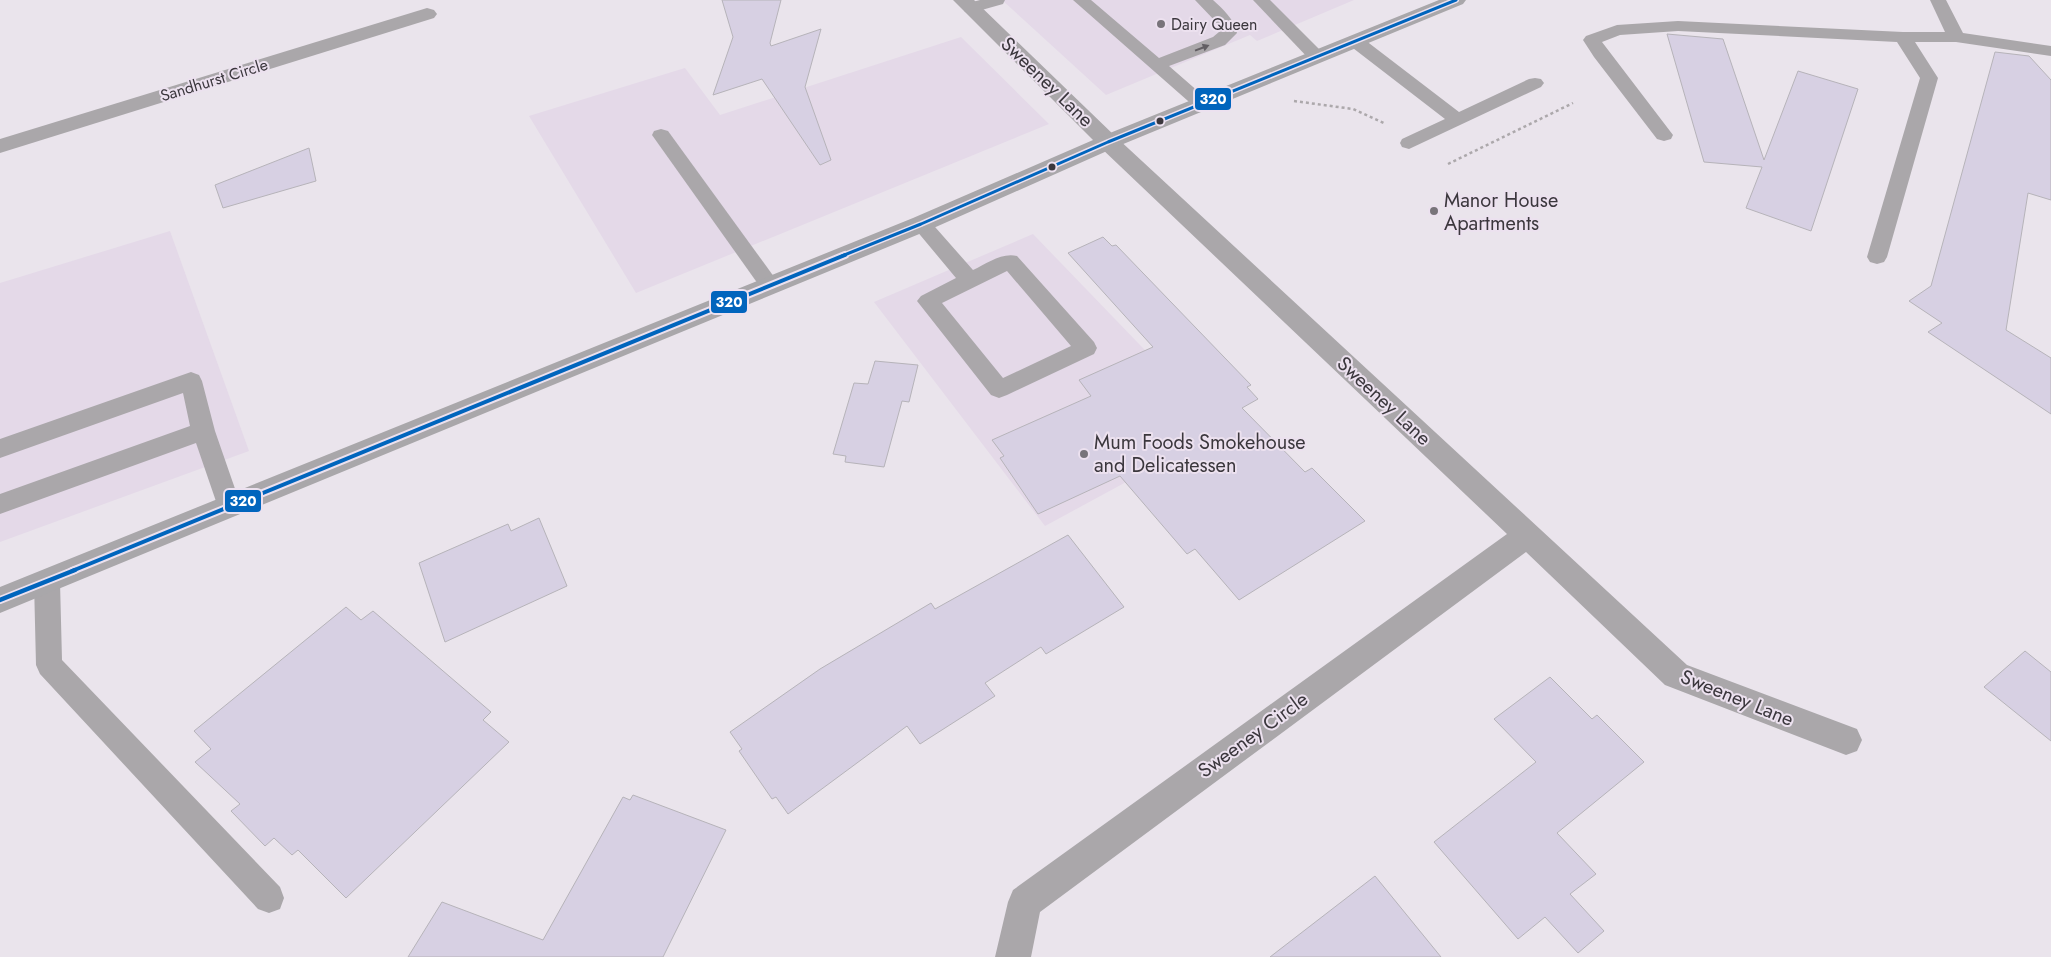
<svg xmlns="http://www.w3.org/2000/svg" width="2051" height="957" viewBox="0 0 2051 957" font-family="Jost,sans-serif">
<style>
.built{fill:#e4d9e8}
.building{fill:#d7d0e3;stroke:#b6b3b9}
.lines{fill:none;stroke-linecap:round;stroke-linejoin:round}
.path{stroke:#aca8ab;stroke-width:2.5;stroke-dasharray:3 3;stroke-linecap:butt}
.service{fill:#aaa7aa;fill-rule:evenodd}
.minor{fill:#aaa7aa;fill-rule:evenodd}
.secondary{fill:#a9a7aa;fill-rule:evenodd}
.bus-1-far2-casing{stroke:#ece1ef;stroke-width:6}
.bus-1-far1-casing{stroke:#ece1ef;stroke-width:8}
.bus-1-casing{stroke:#ece1ef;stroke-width:8}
.bus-1-far2{stroke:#0065bd;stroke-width:3}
.bus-1-far1{stroke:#0065bd;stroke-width:4}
.bus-1{stroke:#0065bd;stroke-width:4.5}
.oneway{fill:#625e63}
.poi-dot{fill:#78747a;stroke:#ece1ef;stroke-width:2}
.bus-dot{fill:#3b373d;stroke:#ece1ef;stroke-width:2}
.labels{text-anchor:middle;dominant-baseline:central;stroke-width:4;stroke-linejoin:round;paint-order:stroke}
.far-poi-label{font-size:16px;fill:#3b373d;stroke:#ece1ef;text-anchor:start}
.far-street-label{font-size:16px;fill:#3b373d;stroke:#ece1ef}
.street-label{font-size:20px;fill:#3b373d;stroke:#ece1ef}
.poi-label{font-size:20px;fill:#3b373d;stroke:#ece1ef;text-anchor:start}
.line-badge{stroke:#ece1ef;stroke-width:2}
.badge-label{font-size:14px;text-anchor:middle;font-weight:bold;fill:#fff}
</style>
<rect width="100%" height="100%" fill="#eae4ec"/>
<g class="built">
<path d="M1002 0H1354L1257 41 1250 35 1106 95Z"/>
<path d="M961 37 1049 124 636 293 529 116 685 68 720 115Z"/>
<path d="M170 231 249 451 0 542V283Z"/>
<path d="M1033 234 1222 430 1045 526 874 302Z"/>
</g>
<g class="building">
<path d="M722 0H781L770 43 771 46 821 29 805 87 831 160 820 165 762 79 713 95 733 37Z"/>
<path d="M1667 34 1723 39 1764 160 1798 71 1858 89 1811 231 1746 208 1762 167 1704 162Z"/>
<path d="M1995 52 2029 56 2051 80V200L2028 193 2006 330 2051 358V414L1928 332 1942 323 1909 301 1931 286Z"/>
<path d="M309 148 316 181 223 208 215 185Z"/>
<path d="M1103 237 1112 246 1116 245 1251 385 1247 387 1258 399 1242 408 1305 472 1312 468 1365 521 1239 600 1195 549 1187 554 1120 476 1038 514 1000 458 1004 456 992 440 1091 396 1079 380 1153 347 1068 253Z"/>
<path d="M875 361 918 365 909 402 902 401 884 467 845 462 846 456 833 454 854 383 868 384Z"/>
<path d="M539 518 567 586 445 642 419 563 508 524 511 531Z"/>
<path d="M1068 535 1124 607 1046 654 1041 647 985 683 995 696 920 744 907 726 788 814 776 797 772 799 739 751 742 749 730 732 820 669 931 603 935 609Z"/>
<path d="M346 607 361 620 373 611 491 712 483 720 509 742 346 898 298 850 292 855 274 838 265 846 231 811 240 804 195 762 211 749 194 731Z"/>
<path d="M2025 651 2051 672V741L1984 687Z"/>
<path d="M1550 677 1592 719 1597 715 1644 762 1557 833 1596 874 1570 894 1604 931 1578 953 1545 917 1518 939 1434 842 1536 762 1494 719Z"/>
<path d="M633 795 726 830 663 957H408L442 902 543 940 623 797 630 800Z"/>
<path d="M1375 876 1441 957H1270Z"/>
</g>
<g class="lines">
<g class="path">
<path d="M1294 101 1353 109 1386 124"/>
<path d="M1448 164 1573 103"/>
</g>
<g class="service">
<path d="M980 0H1005L1003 4 971 13 965 12 963 8 965 4Z"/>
<path d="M1073 0H1091L1159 58 1213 37 1219 32 1216 22 1195 0H1213C1223 9 1234 19 1237 33L1225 45 1169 66 1208 100 1211 104 1208 108 1202 110 1196 108Z"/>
<path d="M1253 0H1270L1323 53 1326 57 1323 61 1317 62 1311 61Z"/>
<path d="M1930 0H1946L1963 33 2051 46V56L1956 42H1915L1938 78 1887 257 1884 262 1877 264 1870 262 1867 257 1920 78 1897 42 1678 31 1620 35 1602 42 1673 135 1671 139 1664 141 1657 139 1594 57 1583 40 1586 36 1617 25 1678 21 1903 32H1945Z"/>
<path d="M1355 36 1361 37 1459 112 1529 79 1535 78 1541 79 1544 83 1541 87 1409 149 1402 147 1400 143 1402 139 1445 119 1349 45 1346 41 1349 37Z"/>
<path d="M661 129 668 131 777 281 780 286 777 291 770 294 763 291 652 135 654 131Z"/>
<path d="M921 217 928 219 973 270C986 264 1002 252 1017 256L1094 342 1097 348 1094 354 1007 395 999 398 991 395 917 301 921 296 956 278 911 224 914 219ZM1007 271 1071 346 1003 378 942 303Z"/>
<path d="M191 372 199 375 202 381 215 431 241 506 238 513 229 516 220 513 196 443 0 514V494L190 426 183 393 0 458V439Z"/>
<path d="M47 571 56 574 60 582 62 660 280 887 284 898 280 909 269 913 258 909 40 674 36 665 34 582 38 574Z"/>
</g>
<g class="minor">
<path d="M953 0H974L1116 137 1687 665 1857 729 1862 740 1857 751 1846 755 1665 685 1526 552 1040 912 1031 957H995L1008 902 1013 890 1507 534 1100 147Z"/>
<path d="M427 8 434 10 437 14 434 18 0 153V139Z"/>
</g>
<path class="secondary" d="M1439 0H1466L1463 4 1116 147 929 230 0 613V587L913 218 1100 137Z"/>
<defs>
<path id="bus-1-far2" d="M842 256 921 224 1108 142 1456 0"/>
<path id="bus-1-far1" d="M72 571 845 255"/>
<path id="bus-1" d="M0 600 75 570"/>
</defs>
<use href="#bus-1-far2" class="bus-1-far2-casing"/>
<use href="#bus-1-far1" class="bus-1-far1-casing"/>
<use href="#bus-1" class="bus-1-casing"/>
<use href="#bus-1-far2" class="bus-1-far2"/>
<use href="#bus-1-far1" class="bus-1-far1"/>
<use href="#bus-1" class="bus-1"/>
</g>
<defs><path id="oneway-solid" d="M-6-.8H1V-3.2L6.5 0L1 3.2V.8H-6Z" transform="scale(1.25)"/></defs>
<use class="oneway" href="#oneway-solid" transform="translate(1202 48) rotate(-21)"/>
<g class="poi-dot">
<circle cx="1161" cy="24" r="5"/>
<circle cx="1434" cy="211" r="5"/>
<circle cx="1084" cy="454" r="5"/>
</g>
<g class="bus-dot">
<circle cx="1160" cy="121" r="4.5"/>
<circle cx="1052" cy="167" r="4.5"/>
</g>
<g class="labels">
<g class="far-poi-label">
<text x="1171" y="24">Dairy Queen</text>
</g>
<g class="far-street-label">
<text transform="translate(214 80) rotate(-17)">Sandhurst Circle</text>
</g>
<g class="street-label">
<text transform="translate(1047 82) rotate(44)">Sweeney Lane</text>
<text transform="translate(1384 401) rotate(43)">Sweeney Lane</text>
<text transform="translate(1737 698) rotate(22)">Sweeney Lane</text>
<text transform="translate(1253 735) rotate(-36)">Sweeney Circle</text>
</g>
<g class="poi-label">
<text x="1444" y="200">Manor House<tspan x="1444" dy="23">Apartments</tspan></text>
<text x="1094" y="442">Mum Foods Smokehouse<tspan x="1094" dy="23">and Delicatessen</tspan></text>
</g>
</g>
<g class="line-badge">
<rect x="1194" y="87" width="38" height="24" rx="5" fill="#0065bd"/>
<rect x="710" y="290" width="38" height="24" rx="5" fill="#0065bd"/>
<rect x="224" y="489" width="38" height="24" rx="5" fill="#0065bd"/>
</g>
<g class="badge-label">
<text x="1213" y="104">320</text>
<text x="729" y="307">320</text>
<text x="243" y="506">320</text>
</g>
</svg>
